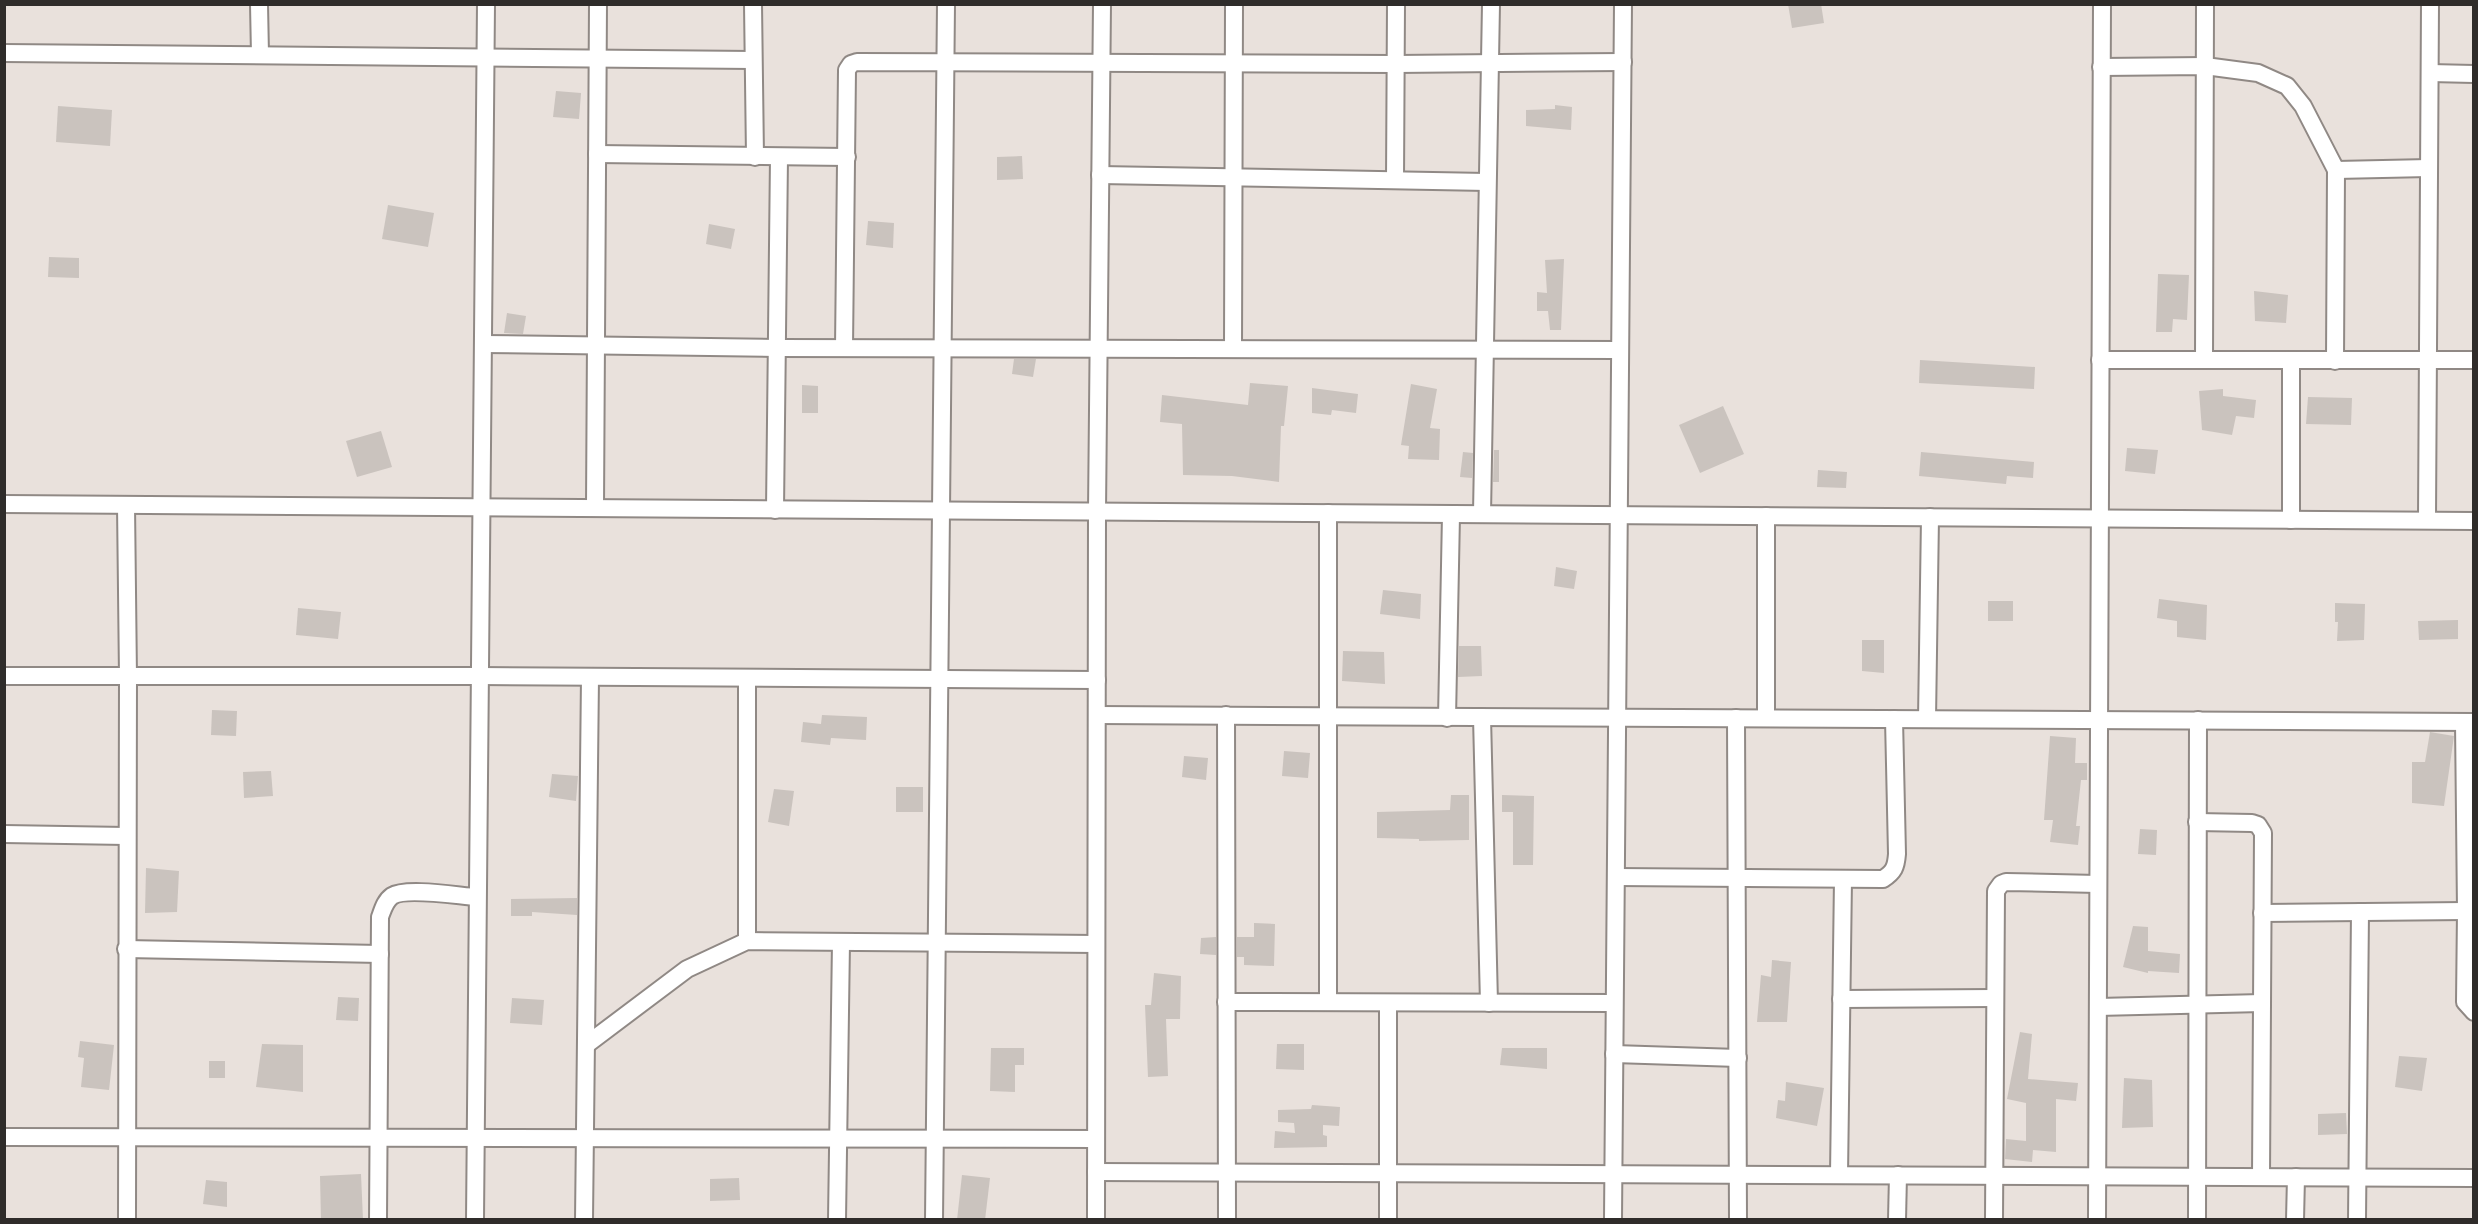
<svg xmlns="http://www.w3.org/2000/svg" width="2478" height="1224" viewBox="0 0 2478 1224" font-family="Merriweather,serif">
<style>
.building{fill:#cac3be}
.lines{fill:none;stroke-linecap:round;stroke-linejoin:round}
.street-casing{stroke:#908985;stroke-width:20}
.street{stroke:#fff;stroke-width:16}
</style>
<rect width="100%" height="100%" fill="#e9e1dc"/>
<g class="building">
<path d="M1788 4H1821L1824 23 1792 28Z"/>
<path d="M556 91 581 93 579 119 553 117Z"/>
<path d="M1555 105 1572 107 1571 130 1526 126V110L1555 109Z"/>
<path d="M58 106 112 110 110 146 56 142Z"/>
<path d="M1022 156 1023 179 997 180V157Z"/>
<path d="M388 205 434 213 428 247 382 239Z"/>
<path d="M868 221 894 223 893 248 866 245Z"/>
<path d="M709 224 735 229 731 249 706 244Z"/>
<path d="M49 257 79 258V278L48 277Z"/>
<path d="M1564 259 1561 330H1550L1548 311H1537V292L1547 293 1545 260Z"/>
<path d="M2158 274 2189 275 2187 320 2173 319 2172 332H2156Z"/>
<path d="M2254 291 2288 295 2286 323 2255 321Z"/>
<path d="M507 313 526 316 523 334 504 333Z"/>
<path d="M1014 359H1036L1033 377 1012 374Z"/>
<path d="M1920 360 2035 367 2034 389 1919 383Z"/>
<path d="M1250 383 1288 386 1284 426H1281L1279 482 1232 476 1183 475 1182 424 1160 422 1162 395 1248 405Z"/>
<path d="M1411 384 1437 389 1430 428 1440 429 1439 460 1408 459 1409 446 1401 445Z"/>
<path d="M802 385 818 386V413H802Z"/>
<path d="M1312 388 1358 394 1356 413 1332 410 1331 415 1312 413Z"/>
<path d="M2223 389V396L2256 400 2254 418 2236 416 2232 435 2202 430 2199 391Z"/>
<path d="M2308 397 2352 398 2351 425 2306 424Z"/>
<path d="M1723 406 1744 454 1700 473 1679 425Z"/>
<path d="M381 431 392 467 357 477 346 441Z"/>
<path d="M2127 448 2158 450 2155 474 2125 471Z"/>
<path d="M1494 450H1499V482H1493Z"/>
<path d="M1463 452 1473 453 1472 478 1460 477Z"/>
<path d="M1921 452 2034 462 2033 478 2007 476 2006 484 1919 476Z"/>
<path d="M1818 470 1847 472 1846 488 1817 487Z"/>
<path d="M1556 567 1577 571 1574 589 1554 586Z"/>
<path d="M1383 590 1421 594 1420 619 1380 614Z"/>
<path d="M2159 599 2207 605 2206 640 2177 637V621L2157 618Z"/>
<rect x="1988" y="601" width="25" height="20"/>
<path d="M2335 603 2365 604 2364 640 2337 641 2338 622H2335Z"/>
<path d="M298 608 341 612 338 639 296 635Z"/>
<path d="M2458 620V639L2419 640 2418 621Z"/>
<path d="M1862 640H1884V673L1862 671Z"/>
<path d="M1459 646H1481L1482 676 1458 677Z"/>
<path d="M1343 651 1384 652 1385 684 1342 681Z"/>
<path d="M212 710 237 711 236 736 211 735Z"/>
<path d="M822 715 867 717 866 740 831 738 830 745 801 742 803 722 821 724Z"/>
<path d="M2430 732 2454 736 2444 806 2412 803V762H2425Z"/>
<path d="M2050 736 2076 738 2075 763H2087V780H2081L2076 826H2080L2078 845 2050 842 2053 820H2044Z"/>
<path d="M1284 751 1310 753 1308 778 1282 776Z"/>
<path d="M1184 756 1208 758 1206 780 1182 777Z"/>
<path d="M271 771 273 796 244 798 243 772Z"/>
<path d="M552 774 578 776 576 801 549 797Z"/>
<rect x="896" y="787" width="27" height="25"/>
<path d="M774 789 794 791 789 826 768 822Z"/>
<path d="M1451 795H1469V840L1419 841V839L1377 838V812L1450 810Z"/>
<path d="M1502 795 1534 796 1533 865H1513V812H1502Z"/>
<path d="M2140 829 2157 830 2156 855 2138 854Z"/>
<path d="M146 868 179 871 177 912 145 913Z"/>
<path d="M577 898V915L532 912V916H511V899Z"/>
<path d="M1254 923 1275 924 1274 966 1244 965V957H1237V937H1254Z"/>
<path d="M2133 926 2148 927V951L2180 954 2179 973 2148 971V973L2123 967Z"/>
<path d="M1216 937V955L1200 954 1201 938Z"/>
<path d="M1772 960 1791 962 1787 1022H1757L1761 975 1771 977Z"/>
<path d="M1154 973 1181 976 1180 1019H1166L1168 1076 1148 1077 1145 1005H1151Z"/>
<path d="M338 997 359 998 358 1021 336 1020Z"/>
<path d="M512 998 544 1000 542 1025 510 1023Z"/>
<path d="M2020 1032 2032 1034 2028 1079 2078 1083 2076 1101 2056 1099V1152L2033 1150 2032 1162 2005 1159 2006 1139 2026 1141V1103L2007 1099Z"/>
<path d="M80 1041 114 1045 109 1090 81 1087 84 1058 78 1057Z"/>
<path d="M262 1044 303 1045V1092L256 1087Z"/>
<path d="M1277 1044H1304V1070L1276 1069Z"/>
<path d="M991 1048H1024V1065H1015V1092L990 1091Z"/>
<path d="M1502 1048H1547V1069L1500 1065Z"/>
<path d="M2399 1056 2427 1058 2422 1091 2395 1087Z"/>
<rect x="209" y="1061" width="16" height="17"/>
<path d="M2124 1078 2152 1080 2153 1127 2122 1128Z"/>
<path d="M1786 1082 1824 1088 1817 1126 1776 1118 1778 1100 1785 1101Z"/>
<path d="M1312 1105 1340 1107 1339 1126 1323 1125V1135L1327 1136V1147L1274 1148 1275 1131 1295 1133 1294 1123 1278 1122V1110L1311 1109Z"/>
<path d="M2346 1113 2347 1134 2318 1135V1114Z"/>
<path d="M361 1174 363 1220H321L320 1176Z"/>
<path d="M962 1175 990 1178 985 1220H957Z"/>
<path d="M739 1178 740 1200 710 1201V1179Z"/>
<path d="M206 1180 227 1182V1207L203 1204Z"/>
</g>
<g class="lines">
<defs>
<g id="street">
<path d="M259 4 260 55"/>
<path d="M753 4 755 157"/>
<path d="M4 53 753 60"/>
<path d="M2101 67 2205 66 2258 73 2287 86 2303 106 2336 170 2335 361"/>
<path d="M2430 73 2474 74"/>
<path d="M597 154 847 157"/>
<path d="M2336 170 2429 168"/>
<path d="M1100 175 1487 182"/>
<path d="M1395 180 1396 4"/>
<path d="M483 344 777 348 1620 350"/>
<path d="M844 348 847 70 851 64 857 62 1396 64 1623 62"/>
<path d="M1233 349 1234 4"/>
<path d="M2100 360H2474"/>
<path d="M2204 360 2205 4"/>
<path d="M2291 360V520"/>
<path d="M4 504 2474 521"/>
<path d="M126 505 128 677 127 1220"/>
<path d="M595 507 598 4"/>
<path d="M775 510 779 157"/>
<path d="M1482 514 1491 4"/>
<path d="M2427 520 2430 4"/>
<path d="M4 676H479L1097 680"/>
<path d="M1097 715 2474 722"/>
<path d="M1226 715 1227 1220"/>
<path d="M1482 717 1489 1003"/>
<path d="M1447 718 1451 515"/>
<path d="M1736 718 1738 1220"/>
<path d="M1766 718V516"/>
<path d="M1927 719 1930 517"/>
<path d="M2464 722 2466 911 2465 1002 2474 1012"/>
<path d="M2197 822 2252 823 2258 825 2263 833 2261 1177"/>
<path d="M4 834 126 836"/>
<path d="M1616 877 1883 879C1894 872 1896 867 1897 854L1894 719"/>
<path d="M2262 913 2466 911"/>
<path d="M747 941V678"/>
<path d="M126 949 380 954"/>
<path d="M1841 999 1995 998"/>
<path d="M1226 1002 1614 1003"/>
<path d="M1328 1002V513"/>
<path d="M2098 1007 2262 1003"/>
<path d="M586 1045 687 969 747 941 1096 944"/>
<path d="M1614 1054 1738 1058"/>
<path d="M4 1137 1096 1139"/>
<path d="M1096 1172 2474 1178"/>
<path d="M1839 1175 1843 879"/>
<path d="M378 1220 380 917C383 909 385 901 392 896 406 887 459 896 477 897"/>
<path d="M475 1220 486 4"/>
<path d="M584 1220 590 677"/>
<path d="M837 1220 841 942"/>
<path d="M934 1220 946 4"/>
<path d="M1096 1220 1097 512 1102 4"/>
<path d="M1388 1220V1003"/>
<path d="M1613 1220 1623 4"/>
<path d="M1897 1220 1898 1175"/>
<path d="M1994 1220 1996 891 2001 884 2006 882 2098 884"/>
<path d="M2097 1220 2102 4"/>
<path d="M2197 1220 2198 720"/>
<path d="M2295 1220 2296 1177"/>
<path d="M2357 1220 2360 912"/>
</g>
</defs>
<use href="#street" class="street-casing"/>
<use href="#street" class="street"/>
</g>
<rect width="2478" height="1224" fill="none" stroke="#2f2c2a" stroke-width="12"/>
</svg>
